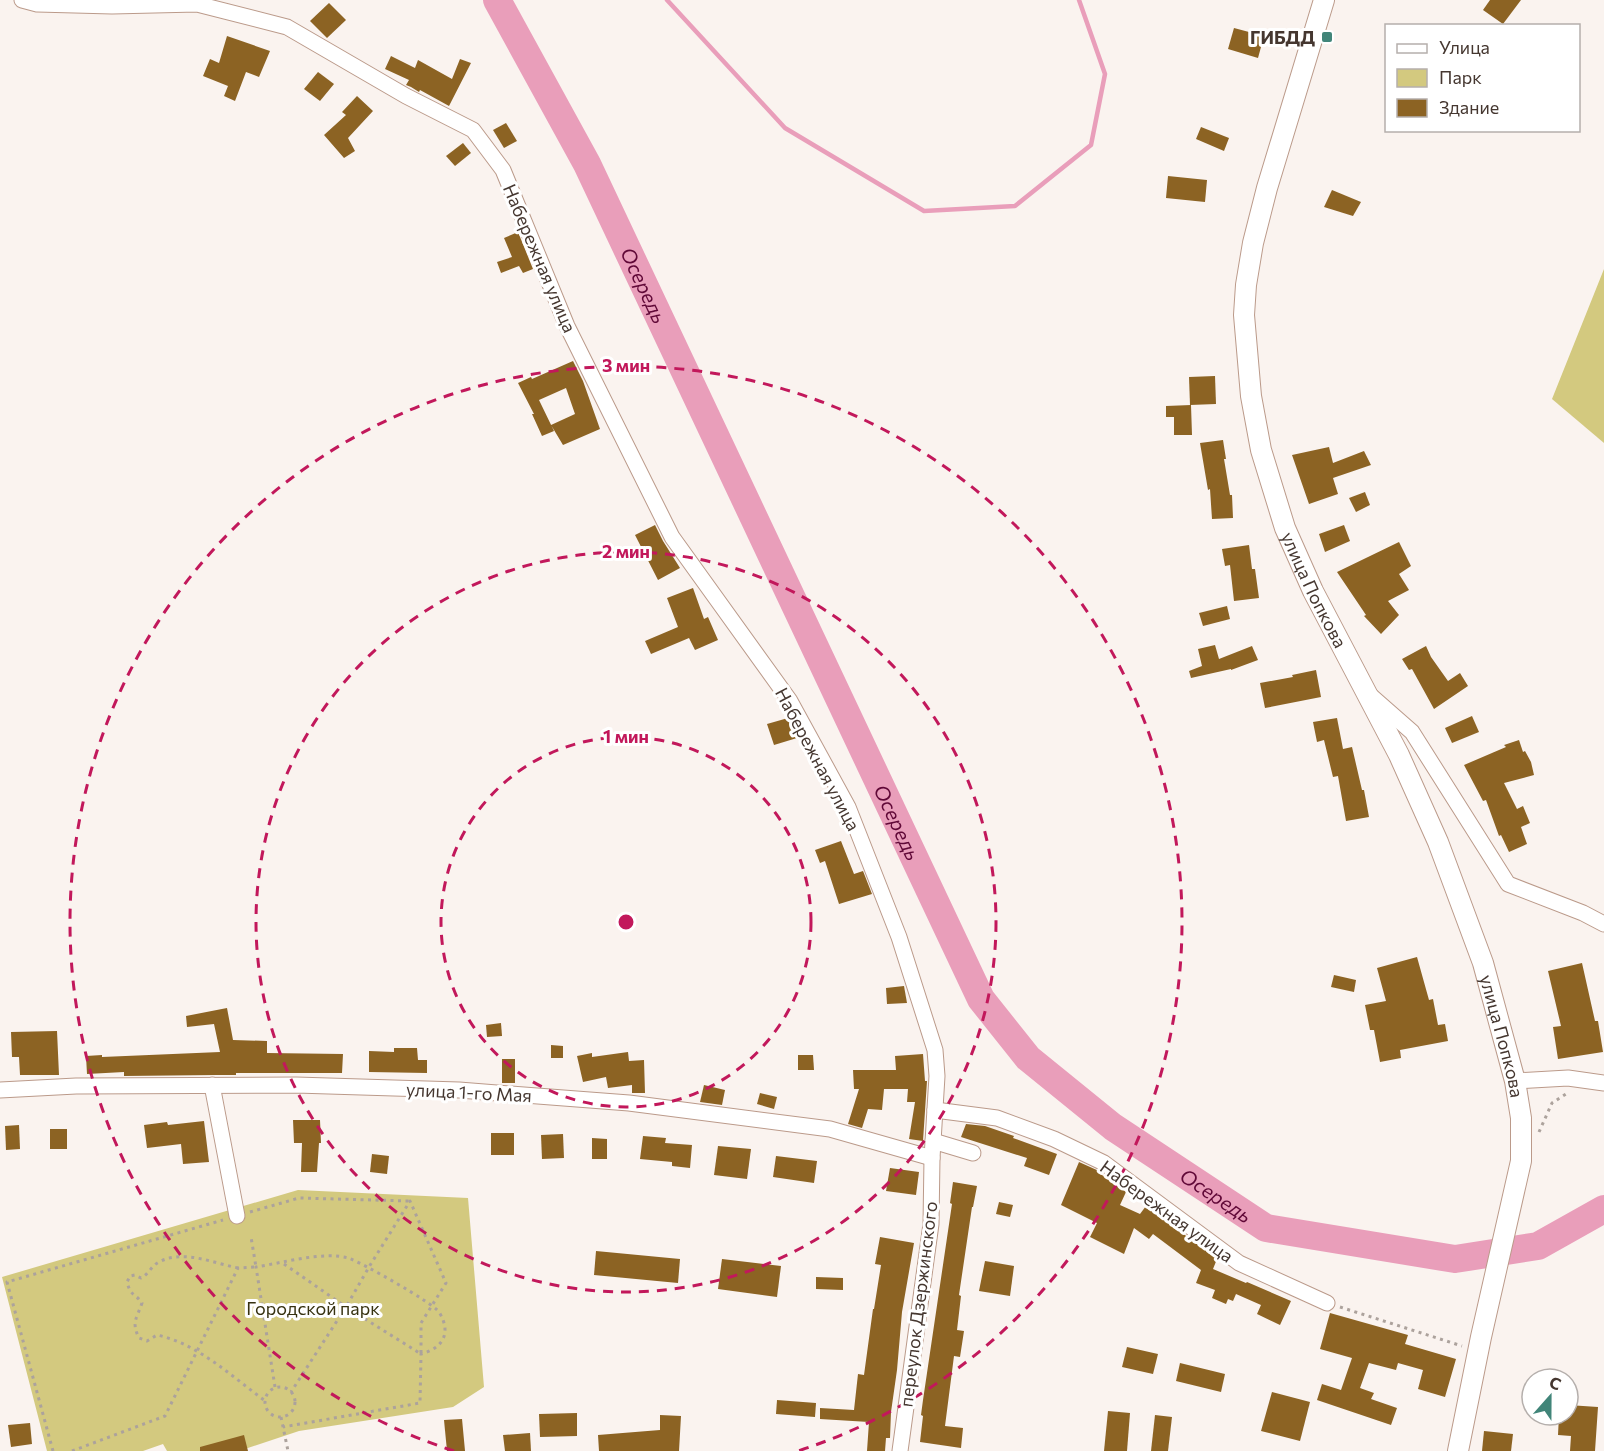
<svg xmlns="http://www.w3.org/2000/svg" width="1604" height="1451" viewBox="0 0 1604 1451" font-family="Commissioner,sans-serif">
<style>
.green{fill:#d3c97f}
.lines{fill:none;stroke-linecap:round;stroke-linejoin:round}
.stream{stroke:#e99eba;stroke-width:4.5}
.river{stroke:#e99eba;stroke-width:28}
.building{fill:#8c6323}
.minor-casing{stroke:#bb9a8a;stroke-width:17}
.major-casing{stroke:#bb9a8a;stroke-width:22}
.path{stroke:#aca29c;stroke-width:3;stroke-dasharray:3 4.5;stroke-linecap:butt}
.minor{stroke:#fff;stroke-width:15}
.major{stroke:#fff;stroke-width:20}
.ring{fill:none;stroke:#c2185b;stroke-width:3;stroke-dasharray:10 8}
.poi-dot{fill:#418579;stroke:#fff;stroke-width:2}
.labels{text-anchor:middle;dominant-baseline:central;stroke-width:6;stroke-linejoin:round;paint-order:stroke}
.poi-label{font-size:18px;font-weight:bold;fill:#453730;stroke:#fff;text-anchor:end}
.street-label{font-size:18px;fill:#453730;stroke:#fff}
.park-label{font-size:18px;fill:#373211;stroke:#fff}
.water-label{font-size:20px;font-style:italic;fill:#600837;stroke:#fff}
.centre{fill:#c2185b;stroke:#fff;stroke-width:3}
.ring-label{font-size:18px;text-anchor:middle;font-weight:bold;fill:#c2185b;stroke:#fff;stroke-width:6;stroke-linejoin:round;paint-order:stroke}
</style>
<rect width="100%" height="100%" fill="#faf3ef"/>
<g class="green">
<path d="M1604 269V443L1552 399Z"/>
<path d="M298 1190 468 1198 484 1387 453 1407 299 1431 239 1451H167L163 1444 143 1451H47L2 1277Z"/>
</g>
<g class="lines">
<path class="stream" d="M667 0 785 128 924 211 1015 206 1091 145 1105 74 1079 0"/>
<path class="river" id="s1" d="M497 0 587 164 981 999 1028 1058 1113 1127 1266 1228 1455 1259 1538 1246 1604 1209"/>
</g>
<g class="building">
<path d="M1490 0H1521L1503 24 1483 10Z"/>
<path d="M329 3 346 20 327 38 310 21Z"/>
<path d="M1234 28 1264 36 1258 58 1228 49Z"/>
<path d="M227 36 270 51 259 77 246 72 235 101 224 96 228 86 203 76 210 59 219 63Z"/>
<path d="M391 56 415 68 418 60 452 79 460 59 471 63 449 106 420 90 419 92 411 87 406 85 409 80 385 69Z"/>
<path d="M318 72 334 84 320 101 304 89Z"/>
<path d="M357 96 373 111 348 138 355 151 344 158 324 135 346 115 342 112Z"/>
<path d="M506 123 517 141 504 148 493 130Z"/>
<path d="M1201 127 1229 138 1224 151 1196 139Z"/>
<path d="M463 143 471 153 455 166 446 156Z"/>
<path d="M1168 176 1207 180 1205 202 1166 198Z"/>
<path d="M1332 190 1361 202 1353 216 1324 207Z"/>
<path d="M518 232 533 269 523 273 519 266 501 273 497 262 512 257 504 238Z"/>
<path d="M573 361 583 381 600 429 563 445 551 425 575 414 566 388 539 400 554 431 542 436 532 414H534L518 383 531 377 532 379Z"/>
<path d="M1215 376 1216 404 1190 405 1189 377Z"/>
<path d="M1191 405 1192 435H1174V417H1166V406Z"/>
<path d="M1223 440 1226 459H1224L1230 495H1232L1233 518 1212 519 1210 489 1208 490 1200 443Z"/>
<path d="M1329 447 1333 463 1364 451 1371 465 1333 478 1338 494 1309 504 1292 455Z"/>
<path d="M1365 492 1370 505 1356 512 1349 498Z"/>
<path d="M655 525 663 541 680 568 658 580 635 535Z"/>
<path d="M1344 525 1350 541 1325 552 1319 534Z"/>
<path d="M1399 542 1411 566 1399 574 1409 590 1388 601 1399 615 1381 634 1364 616 1366 615 1337 572Z"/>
<path d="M1249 545 1252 569H1255L1259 598 1234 601 1230 565 1225 566 1222 549Z"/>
<path d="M693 588 704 619 708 617 718 640 695 650 689 638 651 654 645 641 678 627 667 598Z"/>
<path d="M1227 606 1230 619 1203 626 1199 613Z"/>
<path d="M1215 645 1219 659 1252 646 1258 660 1231 670V669L1191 678 1189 671 1202 666 1198 649Z"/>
<path d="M1426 646 1431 657 1448 681 1460 673 1468 686 1434 709 1412 669 1409 670 1402 659Z"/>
<path d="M1316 670 1321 697 1265 708 1260 683 1293 677 1292 675Z"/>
<path d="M1472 716 1479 732 1452 743 1445 728Z"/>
<path d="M788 718 797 738 774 745 767 724Z"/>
<path d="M1337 718 1343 749 1352 747 1362 790H1364L1369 817 1346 821 1338 776 1333 777 1324 740 1317 742 1313 722Z"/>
<path d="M1519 740 1523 752 1525 751 1531 762 1534 775 1504 783 1517 809 1523 806 1530 823 1521 827 1527 844 1509 852 1501 835 1499 836 1486 800 1483 801 1464 765 1506 747 1504 745Z"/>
<path d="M841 841 854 874 863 871 872 894 839 904 825 861 820 863 815 850Z"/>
<path d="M1417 957 1429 1000 1433 999 1438 1025 1445 1024 1448 1041 1400 1050 1401 1058 1380 1062 1374 1030H1370L1365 1005 1386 1001 1377 968Z"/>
<path d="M1582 963 1595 1021H1598L1603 1052 1558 1059 1553 1027 1561 1026 1548 971Z"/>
<path d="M1334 975 1356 980 1354 992 1331 987Z"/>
<path d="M904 986 907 1003 887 1004 886 988Z"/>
<path d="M227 1008 233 1040 267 1041V1053L343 1054 342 1073H236V1075H216L124 1076V1072L87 1074 86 1056 102 1055V1057L220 1052 214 1024 187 1027 186 1016Z"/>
<path d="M501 1023 502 1036 487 1037 486 1025Z"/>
<path d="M57 1031 59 1075H20L19 1057H12L11 1032Z"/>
<path d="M551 1045 563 1046V1058H551Z"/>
<path d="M394 1048H417L418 1060H427V1073L369 1072V1051L394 1052Z"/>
<path d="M628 1052 629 1061 644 1060 645 1093H632V1085L608 1088 606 1077 583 1082 577 1056 592 1053V1057Z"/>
<path d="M923 1054 925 1081H927L923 1141 909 1139 915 1102H907L908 1089H884L882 1110 868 1109 862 1128 848 1124 859 1089H854L853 1070H896L895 1056Z"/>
<path d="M798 1055H813L814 1070H798Z"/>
<rect x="502" y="1059" width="13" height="24"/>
<path d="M704 1085 725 1090 722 1105 700 1102Z"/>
<path d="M760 1093 777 1097 774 1109 757 1104Z"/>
<path d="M293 1120H320L321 1143H319L317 1172H301L302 1143H294Z"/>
<path d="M204 1121 209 1162 183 1164 181 1144 147 1148 144 1125 167 1122 168 1125Z"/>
<path d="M966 1124 985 1126 1014 1136 1013 1138 1057 1154 1049 1175 1024 1166 1027 1158 961 1137Z"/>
<path d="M19 1125 20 1149 6 1150 5 1126Z"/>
<rect x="50" y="1129" width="17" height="20"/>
<rect x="491" y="1133" width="23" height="22"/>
<path d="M563 1134 564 1158 542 1159 541 1135Z"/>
<path d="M643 1136 666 1138 665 1143 692 1145 690 1168 672 1166V1162L640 1159Z"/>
<path d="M592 1138 607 1139V1159H592Z"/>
<path d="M718 1146 751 1149 747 1179 714 1175Z"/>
<path d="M372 1154 389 1156 387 1174 370 1172Z"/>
<path d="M776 1156 817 1161 814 1183 773 1177Z"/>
<path d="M1079 1162 1099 1171 1100 1174 1107 1178 1126 1192 1120 1205 1140 1214 1146 1206 1217 1259 1213 1269 1246 1283 1247 1282 1291 1301 1280 1325 1257 1314 1261 1305 1236 1294 1233 1301 1228 1299 1226 1304 1212 1298 1215 1290 1196 1283 1201 1270 1153 1234 1149 1239 1134 1228 1124 1254 1090 1237 1097 1223 1061 1205Z"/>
<path d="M890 1168 919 1172 916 1195 886 1191Z"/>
<path d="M953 1182 977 1186 973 1207H972L959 1295 961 1296 957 1330 964 1331 960 1357 954 1356 945 1426 963 1428 961 1448 920 1442 923 1416 921 1415 923 1400 952 1204 950 1203Z"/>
<path d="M999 1202 1013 1205 1010 1217 996 1214Z"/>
<path d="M880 1237 914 1243 902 1312 897 1370 891 1412 890 1438H886L885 1451H867L869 1422 820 1419V1408L854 1410 858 1374 864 1375 873 1309H874L881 1265 875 1264Z"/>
<path d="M596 1251 680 1259 678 1283 594 1275Z"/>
<path d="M722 1259 781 1266 777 1297 718 1289Z"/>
<path d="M985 1261 1014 1266 1010 1296 979 1291Z"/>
<path d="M816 1277 843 1278V1290L816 1289Z"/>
<path d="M1330 1313 1408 1335 1405 1344 1456 1359 1445 1397 1418 1389 1423 1370 1398 1363 1396 1370 1369 1363 1360 1388 1374 1393 1371 1399 1397 1408 1391 1425 1317 1400 1322 1384 1341 1390 1352 1358 1320 1349Z"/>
<path d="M1127 1347 1158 1354 1153 1374 1122 1367Z"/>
<path d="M1180 1363 1225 1374 1221 1392 1176 1381Z"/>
<path d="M1272 1392 1310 1402 1300 1441 1261 1431Z"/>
<path d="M777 1400 816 1403 815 1417 776 1414Z"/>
<path d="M1568 1405 1598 1407 1595 1451H1570L1571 1436 1558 1435 1559 1415H1568Z"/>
<path d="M1108 1411 1130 1413 1127 1451H1104Z"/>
<path d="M577 1413V1436L540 1437 539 1414Z"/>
<path d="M660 1415 681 1416 679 1451H599L598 1435 660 1430Z"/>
<path d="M1155 1415 1172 1417 1168 1451H1151Z"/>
<path d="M462 1419 465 1451H447L444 1420Z"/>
<path d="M30 1423 32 1444 11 1447 8 1425Z"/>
<path d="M1484 1431 1513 1434 1511 1451H1482Z"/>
<path d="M530 1433 531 1451H505L503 1435Z"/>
<path d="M244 1435 248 1451H200V1447Z"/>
</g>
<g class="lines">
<defs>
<g id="minor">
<path d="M22 0 37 4 112 6 197 4 287 27 406 96 473 130 503 170 567 326 672 537 790 701 848 807 899 937 935 1050 937 1076 932 1158 931 1224 900 1451"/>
<path d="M1371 696 1412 732 1508 884 1583 913 1604 924"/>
<path d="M1515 1081 1568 1078 1604 1083"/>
<path d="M212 1085 237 1216"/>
<path d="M0 1090 76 1086 296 1085 459 1090 629 1103 830 1129 932 1158"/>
<path d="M935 1110 997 1118 1054 1139 1104 1163 1239 1263 1327 1303"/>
<path d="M933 1141 973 1153"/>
</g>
<g id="major">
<path id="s2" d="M1324 0 1267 188 1253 243 1246 285 1244 315 1251 396 1261 450 1285 528 1313 591 1399 755 1438 842 1483 963 1515 1081 1521 1118V1161L1481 1337 1458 1451"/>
</g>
</defs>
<use href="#minor" class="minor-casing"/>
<use href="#major" class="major-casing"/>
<g class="path">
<path d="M1539 1132 1552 1103 1566 1094 1568 1095"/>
<path d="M250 1212 299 1198 410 1201"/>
<path d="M284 1264 346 1307 421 1354V1323L446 1283 410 1201 369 1267 346 1307 291 1392"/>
<path d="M238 1268C213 1263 183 1249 159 1262 151 1266 149 1274 141 1278L135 1275 130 1276 127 1282C131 1297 135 1293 142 1303 137 1318 131 1322 139 1338L147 1341 157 1335C198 1344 230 1375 264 1400"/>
<path d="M1340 1307 1462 1346"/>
<circle cx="280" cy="1402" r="15"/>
<path d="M275 1387 256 1267C282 1263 323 1251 348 1258 361 1262 433 1303 439 1312 452 1333 443 1348 421 1354L420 1403 283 1427"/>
<path d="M281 1417 288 1451"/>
<path d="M53 1451 7 1282 223 1220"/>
<path d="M72 1451 165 1416 238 1268 256 1267 251 1237"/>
</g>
<use href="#minor" class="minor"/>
<use href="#major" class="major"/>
</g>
<g class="ring">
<circle cx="626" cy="922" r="185"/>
<circle cx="626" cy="922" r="370"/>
<path d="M454 1451A556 556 0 1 1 798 1451"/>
</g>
<rect class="poi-dot" x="1321" y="31" width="12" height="12" rx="3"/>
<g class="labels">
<g class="poi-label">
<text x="1315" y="37">ГИБДД</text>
</g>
<g class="street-label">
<text transform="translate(540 258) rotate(67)">Набережная улица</text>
<text stroke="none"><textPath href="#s2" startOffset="612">улица Попкова</textPath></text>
<text transform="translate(818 759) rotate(62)">Набережная улица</text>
<text stroke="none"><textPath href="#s2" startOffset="1098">улица Попкова</textPath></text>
<text transform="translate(469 1092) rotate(3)">улица 1-го Мая</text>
<text transform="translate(1167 1211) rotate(36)">Набережная улица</text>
<text transform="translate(918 1304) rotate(-83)">переулок Дзержинского</text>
</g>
<g class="park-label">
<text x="313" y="1308">Городской парк</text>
</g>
<g class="water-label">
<text stroke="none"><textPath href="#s1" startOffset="321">Осередь</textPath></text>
<text stroke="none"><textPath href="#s1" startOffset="915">Осередь</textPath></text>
<text stroke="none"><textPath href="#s1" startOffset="1419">Осередь</textPath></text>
</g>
</g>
<circle cx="626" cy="922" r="9" class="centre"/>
<g class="ring-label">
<text x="626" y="372">3 мин</text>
<text x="626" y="558">2 мин</text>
<text x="626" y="743">1 мин</text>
</g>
<rect x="1385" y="24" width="195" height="108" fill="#ffffff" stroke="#b5afac" stroke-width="1.5"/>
<rect x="1397" y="44" width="30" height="9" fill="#ffffff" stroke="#b5afac" stroke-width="1.5"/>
<text x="1439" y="54" font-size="18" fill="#453730">Улица</text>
<rect x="1397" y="69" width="30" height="18" fill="#d3c97f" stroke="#b5afac" stroke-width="1.5"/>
<text x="1439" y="84" font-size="18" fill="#453730">Парк</text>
<rect x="1397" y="99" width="30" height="18" fill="#8c6323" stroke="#b5afac" stroke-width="1.5"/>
<text x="1439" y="114" font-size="18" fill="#453730">Здание</text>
<g transform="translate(1550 1397) rotate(21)"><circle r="28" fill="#ffffff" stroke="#b5afac" stroke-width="1.5"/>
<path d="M0-4.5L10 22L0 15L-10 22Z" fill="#418579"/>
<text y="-9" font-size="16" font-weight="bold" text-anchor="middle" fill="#453730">С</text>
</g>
</svg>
